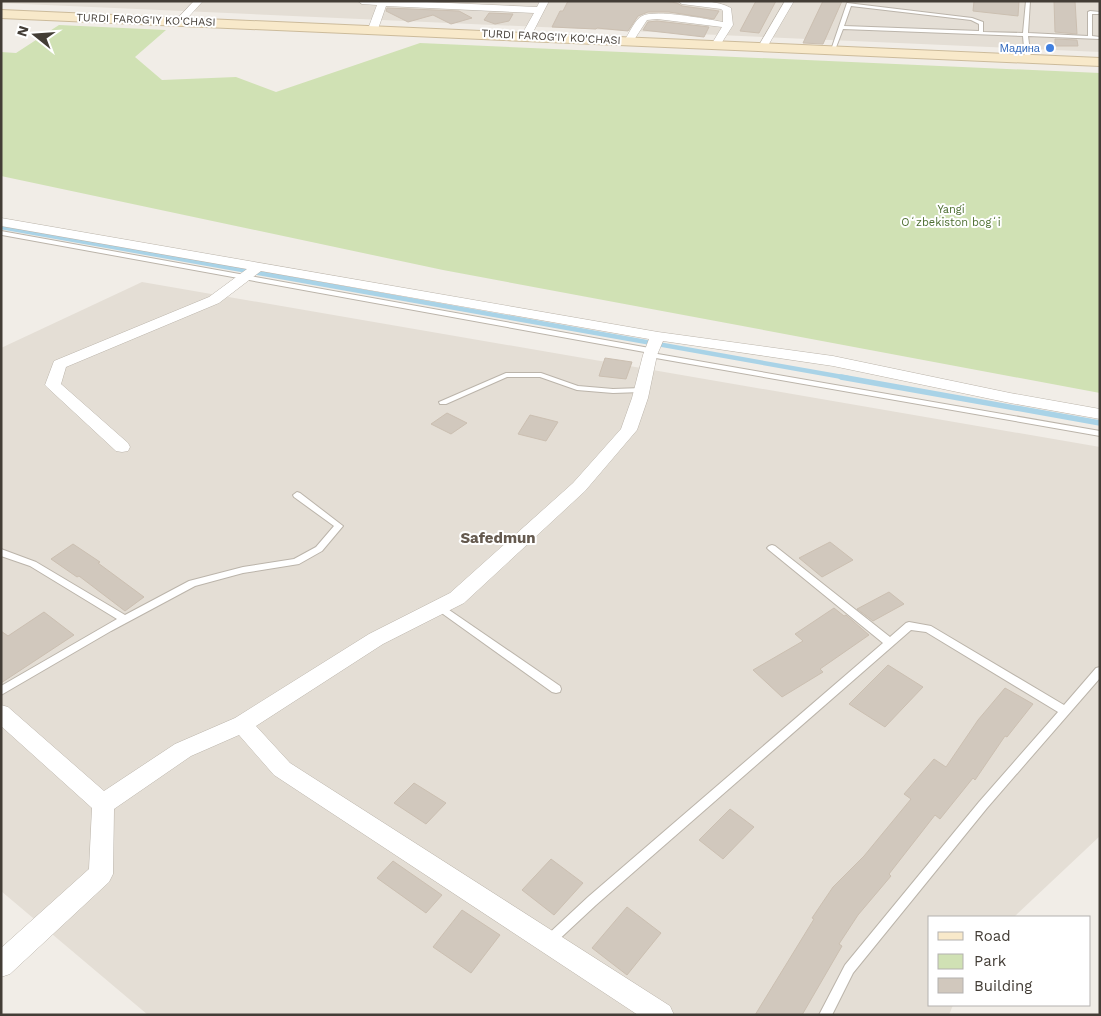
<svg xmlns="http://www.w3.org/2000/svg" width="1101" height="1016" viewBox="0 0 1101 1016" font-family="'Work Sans',sans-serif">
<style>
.residential{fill:#e4ded5}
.green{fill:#d0e1b4}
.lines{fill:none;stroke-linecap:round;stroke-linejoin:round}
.stream-far1{stroke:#a9d3e7;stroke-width:4.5}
.stream{stroke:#a9d3e7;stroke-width:5.5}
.building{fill:#d1c8bd;stroke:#cbbfb1}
.lane-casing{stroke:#bbb4aa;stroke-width:2}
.street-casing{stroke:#bbb4aa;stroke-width:1}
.secondary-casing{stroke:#ccbb9b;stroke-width:2}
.lane{fill:#fff;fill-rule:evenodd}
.street{fill:#fff;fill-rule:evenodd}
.secondary{fill:#f8e9ca;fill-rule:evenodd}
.shop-dot{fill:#3f7fe0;stroke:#fff;stroke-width:2}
.labels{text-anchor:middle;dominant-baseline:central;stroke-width:4;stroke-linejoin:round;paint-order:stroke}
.far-street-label{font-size:11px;fill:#433d36;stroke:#fff}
.far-shop-label{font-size:11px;fill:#366cbe;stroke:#fff;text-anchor:end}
.far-park-label{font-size:11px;fill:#4d6e31;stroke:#fff}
.neighbourhood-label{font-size:15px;font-weight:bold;fill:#655a4f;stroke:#fff}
</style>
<rect width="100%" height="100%" fill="#f1ede7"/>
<g class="residential">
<path d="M1 1H1100V52L1 3Z"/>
<path d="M142 282 1100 447V836L1014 917H930V1005H953L949 1015H148L1 891V348Z"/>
</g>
<path class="green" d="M59 25 166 30 135 57 162 80 236 77 276 92 420 43 1100 73V393L443 270 1 176V52L16 53Z"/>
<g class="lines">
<path class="stream-far1" d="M1 227 848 378"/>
<path class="stream" d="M841 377 1100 423"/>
</g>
<g class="building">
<path d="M568 1H664L677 3 682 6 719 11 714 19 669 12H648L638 16 628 31 597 28 596 29 552 27 560 11H563Z"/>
<path d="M756 1H776L759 33 740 31Z"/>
<path d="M823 1H842L823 44 803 43Z"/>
<path d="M974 1H1019L1018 16 973 11Z"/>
<path d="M1054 1H1075L1077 34 1055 32Z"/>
<path d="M387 8 459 11 472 18 451 24 433 15 408 22 386 11Z"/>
<path d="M489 13 513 14 509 21 495 24 484 20Z"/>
<path d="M657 21 709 27 704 37 643 30 648 22Z"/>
<path d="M1055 39 1077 40 1078 46H1055Z"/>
<path d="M605 358 632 362 626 379 599 376Z"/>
<path d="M447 413 467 423 451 434 431 424Z"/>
<path d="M530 415 558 422 546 441 518 434Z"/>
<path d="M830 542 853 560 822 577 799 558Z"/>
<path d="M73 544 100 562 98 563 144 597 125 611 79 576 77 577 51 559Z"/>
<path d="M889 592 904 604 873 621 857 609Z"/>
<path d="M834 608 844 616 846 615 869 635 820 669 823 672 782 697 753 670 803 641 795 634Z"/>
<path d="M44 612 74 635 1 683V631L8 636Z"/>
<path d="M888 665 923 687 885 727 849 704Z"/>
<path d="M1005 688 1033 704 1007 737 1005 736 975 780 973 778 940 819 935 815 889 874 891 876 858 915 839 944 842 946 802 1015H755L814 919 812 918 833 887 864 856 911 799 904 794 934 759 946 767 978 720Z"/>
<path d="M414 783 446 803 426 824 394 803Z"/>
<path d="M730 809 754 827 723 859 699 840Z"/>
<path d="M551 859 583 883 554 915 522 890Z"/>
<path d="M393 861 442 895 426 913 377 878Z"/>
<path d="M627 907 661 933 627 975 592 948Z"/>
<path d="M462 910 500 935 471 973 433 947Z"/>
</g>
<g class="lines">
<defs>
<g id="lane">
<path d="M1026 1H1030L1028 33 1088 36V12L1090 11 1100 12V14H1092V36L1100 37V39L1028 36 1031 59 1028 61 1025 59 1023 36 843 29 835 50 833 51 831 50 847 3 972 18 983 22V32L1023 33ZM851 6 971 20 979 24V31L844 26Z"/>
<path d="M1 231 655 349 656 351 652 353 1100 431V436L650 357 646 355 650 353 2 235Z"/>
<path d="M506 373H541L578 386 613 389 642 388 646 390 642 392 613 393 577 390 540 377H507L446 404H440L439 402Z"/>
<path d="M297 492 300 493 343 526 322 551 299 564 243 573 195 586 111 631 1 695V686L117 619 30 566 1 556V549L36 562 125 615 189 581 243 567 294 559 316 547 334 526 294 497 293 495Z"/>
<path d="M772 545 775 546 890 637 906 623 909 622 931 626 1064 705 1096 668 1100 667V678L987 808 853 973 832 1015H819L845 965 979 802 1058 712 926 632 911 630 596 905 553 945 549 947 545 945 543 941 545 937 588 897 883 643 769 550 767 548 769 546Z"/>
<path d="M439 603 560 686 561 689 560 692 556 693 552 692 436 609 434 607 436 605Z"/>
</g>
<g id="street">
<path d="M194 1H203L183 23H177V19Z"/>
<path d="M358 1H404L537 7 540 1H549L531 36 526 39 521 36 534 13 386 6 378 29 373 32 368 29 377 5 362 4Z"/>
<path d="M678 1C694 1 718 0 731 8L733 25 719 47H713L711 45 722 27 657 19 647 20 632 43H626L624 41C629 34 635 19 642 16 656 9 706 19 723 22V11L721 9 682 4Z"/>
<path d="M785 1H794L766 49H760L758 47Z"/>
<path d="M1 218 658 332 833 356 1010 393 1100 409V419L1010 403 833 366 663 341 657 355 648 398 637 430 585 491 464 603 383 644 256 726 290 763 670 1006 674 1015H638L274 775 239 735 191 756 114 809 113 874 109 882 10 974 1 977V948L89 869 92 808 1 726V705L8 707 104 791 175 744 235 718 369 634 450 593 573 483 621 429 632 398 643 355 649 339 261 271 219 303 66 367 61 384 128 443 130 447 128 451 122 452 116 451 48 388 45 385 54 361 209 297 247 269 1 226Z"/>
</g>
<path id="secondary" d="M1 10 1100 58V66L1 18Z"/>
</defs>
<use href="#lane" class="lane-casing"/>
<use href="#street" class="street-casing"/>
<use href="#secondary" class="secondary-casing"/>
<use href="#lane" class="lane"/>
<use href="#street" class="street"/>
<use href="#secondary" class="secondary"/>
</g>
<circle class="shop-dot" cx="1050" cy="48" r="5"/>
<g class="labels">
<g class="far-street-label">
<text transform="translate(146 20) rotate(2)">TURDI FAROG'IY KO'CHASI</text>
<text transform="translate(551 37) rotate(3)">TURDI FAROG'IY KO'CHASI</text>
</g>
<g class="far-shop-label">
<text x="1040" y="48">Мадина</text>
</g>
<g class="far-park-label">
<text x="951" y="209">Yangi<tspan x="951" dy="13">Oʻzbekiston bogʻi</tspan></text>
</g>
<g class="neighbourhood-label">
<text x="498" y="538">Safedmun</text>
</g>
</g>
<rect width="1101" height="1016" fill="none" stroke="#433d36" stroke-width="5"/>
<rect x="928" y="916" width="162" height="90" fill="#ffffff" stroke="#b4b1af"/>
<rect x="938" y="932" width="25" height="8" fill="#f8e9ca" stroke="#b4b1af"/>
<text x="974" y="941" font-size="15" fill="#433d36">Road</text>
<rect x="938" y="954" width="25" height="15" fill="#d0e1b4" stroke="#b4b1af"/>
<text x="974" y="966" font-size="15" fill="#433d36">Park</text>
<rect x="938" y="978" width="25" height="15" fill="#d1c8bd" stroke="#b4b1af"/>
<text x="974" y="991" font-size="15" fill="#433d36">Building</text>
<g transform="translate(35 35) rotate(287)" stroke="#ffffff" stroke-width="4" paint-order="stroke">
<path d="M0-4L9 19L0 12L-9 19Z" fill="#433d36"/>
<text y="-8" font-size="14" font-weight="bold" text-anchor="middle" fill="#433d36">N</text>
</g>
</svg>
